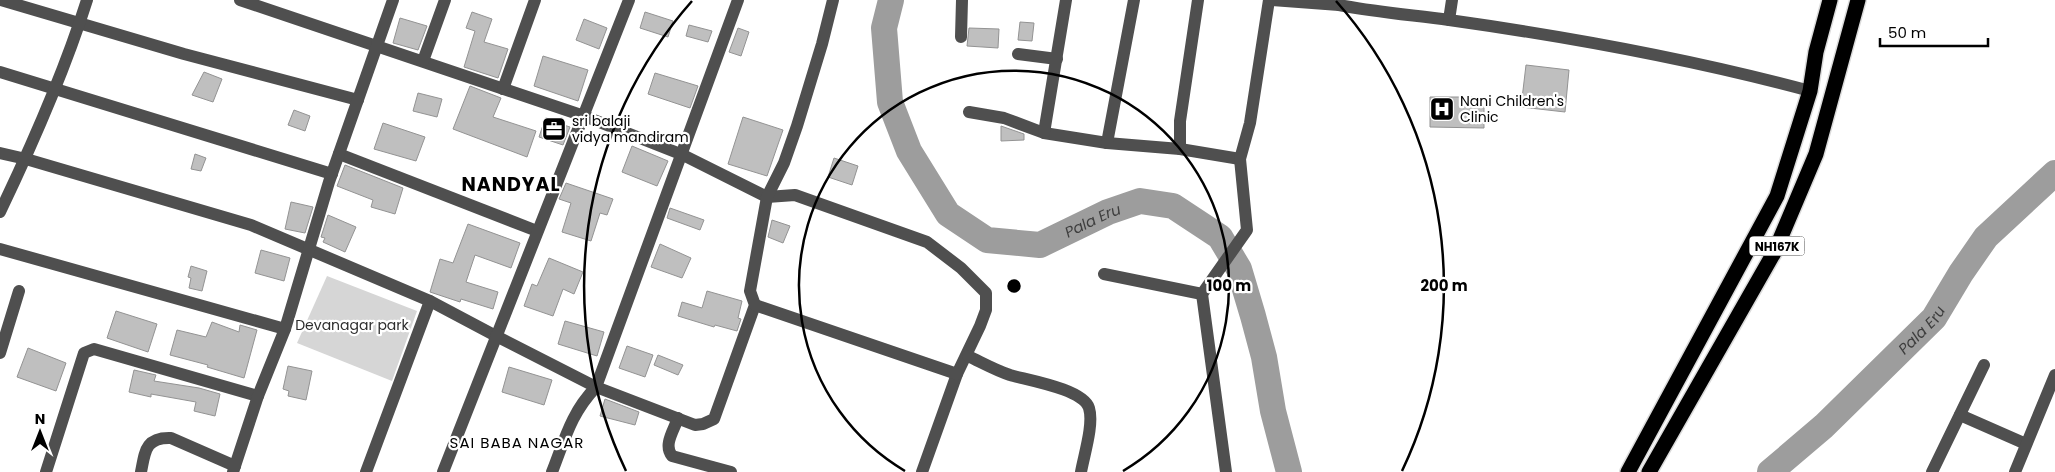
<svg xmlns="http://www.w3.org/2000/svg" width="2055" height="472" viewBox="0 0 2055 472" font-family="Poppins,sans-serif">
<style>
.green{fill:#d6d6d6}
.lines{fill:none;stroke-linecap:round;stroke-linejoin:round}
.river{stroke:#9d9d9d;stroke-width:26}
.building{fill:#bfbfbf;stroke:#939393}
.highway-casing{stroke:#dbdbdb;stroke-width:18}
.minor{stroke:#4f4f4f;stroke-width:12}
.highway{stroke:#000;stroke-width:15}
.ring{fill:none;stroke:#000;stroke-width:2.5}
.labels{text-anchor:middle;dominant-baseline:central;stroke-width:4.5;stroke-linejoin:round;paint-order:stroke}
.shield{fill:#fff;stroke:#4c4c4c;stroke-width:1}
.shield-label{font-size:12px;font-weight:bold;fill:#000}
.poi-label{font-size:14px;fill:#000;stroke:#fff;text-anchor:start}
.park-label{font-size:14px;fill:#2d2d2d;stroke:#fff}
.water-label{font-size:15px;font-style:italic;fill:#3e3e3e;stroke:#fff}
.neighbourhood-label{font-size:15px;letter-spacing:1px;fill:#000;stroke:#fff}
.district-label{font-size:19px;font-weight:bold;letter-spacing:1px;fill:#000;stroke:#fff}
.centre{fill:#000;stroke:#fff;stroke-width:2.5}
.ring-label{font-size:15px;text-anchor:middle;font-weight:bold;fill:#000;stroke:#fff;stroke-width:4.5;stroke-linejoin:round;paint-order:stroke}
</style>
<rect width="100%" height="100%" fill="#fff"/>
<path class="green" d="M327 276 417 311 392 381 297 343Z"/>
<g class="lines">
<g class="river">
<path id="s1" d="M891 0 884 28 890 102 909 151 948 214 987 240 1040 245 1108 212 1140 201 1173 206 1220 237 1239 269 1253 316 1264 357 1273 411 1289 472"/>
<path id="s2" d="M1770 472 1824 426 1934 318 1961 273 1986 237 2055 173"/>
</g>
</g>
<g class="building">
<path d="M472 12 492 19 484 42 508 49 498 78 464 67 475 31 466 28Z"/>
<path d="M645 12 673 21 668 37 640 28Z"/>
<path d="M400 18 427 26 418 50 393 43Z"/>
<path d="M584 19 607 28 599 49 576 40Z"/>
<path d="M1020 22 1034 23 1032 41 1018 40Z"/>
<path d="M689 25 712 31 708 42 686 36Z"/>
<path d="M738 28 749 32 741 56 729 52Z"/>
<path d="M969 28 999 29 998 48 967 46Z"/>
<path d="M543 56 588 70 578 101 534 86Z"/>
<path d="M1526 65 1569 70 1565 112 1521 107Z"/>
<path d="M204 72 222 79 213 102 192 95Z"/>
<path d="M655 73 698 86 690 108 648 94Z"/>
<path d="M470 86 501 98 493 117 536 131 527 157 453 129Z"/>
<path d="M418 93 442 99 437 117 413 111Z"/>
<path d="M1430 97H1484V128L1430 127Z"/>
<path d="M294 110 310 116 305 131 288 125Z"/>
<path d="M743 117 783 130 767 176 728 164Z"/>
<path d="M545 119 570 127 563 145 539 137Z"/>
<path d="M383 123 425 137 416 161 374 149Z"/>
<path d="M1001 126 1024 134V140L1001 141Z"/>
<path d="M632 146 668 161 657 186 622 172Z"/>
<path d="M195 154 206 158 201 171 191 169Z"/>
<path d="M834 158 858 166 852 185 828 177Z"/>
<path d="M345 165 403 188 395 214 371 207 373 200 337 186Z"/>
<path d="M566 183 613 199 607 215 600 213 591 241 562 232 571 203 559 199Z"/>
<path d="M291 202 313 207 305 233 285 229Z"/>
<path d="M670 208 704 220 700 230 667 218Z"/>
<path d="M328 215 356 227 345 252 323 242 325 238 321 237Z"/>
<path d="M772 220 790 226 783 243 768 237Z"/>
<path d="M468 224 520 243 511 268 475 255 466 282 498 292 493 309 461 299 460 302 430 292 440 259 453 263Z"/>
<path d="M660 244 691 258 682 278 651 267Z"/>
<path d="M261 250 290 258 284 281 255 273Z"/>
<path d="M549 258 583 272 574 294 563 289 553 316 524 306 532 284 537 286Z"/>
<path d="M191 266 207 271 202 291 189 288 191 278 188 277Z"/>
<path d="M707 291 742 301 738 318 741 319 737 331 715 325 714 327 678 316 682 302 702 308Z"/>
<path d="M116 311 157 324 148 352 107 338Z"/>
<path d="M565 321 604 332 597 356 558 344Z"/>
<path d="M212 322 239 332 240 325 257 330 244 378 207 367 208 365 170 355 177 330 206 337Z"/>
<path d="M627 346 653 355 645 377 619 368Z"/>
<path d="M28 348 66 363 56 391 17 377Z"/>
<path d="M658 355 683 365 678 375 654 365Z"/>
<path d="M288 366 312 371 306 400 288 396 289 391 283 389Z"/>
<path d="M509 367 552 380 544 405 502 392Z"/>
<path d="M134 370 156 375 154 381 199 388 220 394 215 416 194 411 196 402 151 394V397L129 392Z"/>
<path d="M605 399 639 412 635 425 600 416Z"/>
</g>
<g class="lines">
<defs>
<g id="highway">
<path d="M1628 472 1777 196 1810 91 1816 52 1830 0"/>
<path d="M1649 472 1775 251 1816 154 1858 0"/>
</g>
</defs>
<use href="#highway" class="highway-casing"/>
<g class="minor">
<path d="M1 0 184 54 358 100"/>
<path d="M240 0 584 116 683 155 767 197 795 195 927 242 961 268 986 293V310L980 326 957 374 922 472"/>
<path d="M1272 0 1339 5"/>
<path d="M1336 0 1339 5C1376 12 1412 15 1449 20 1570 37 1691 59 1810 91"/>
<path d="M1449 20 1452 0"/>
<path d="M961 37 962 0"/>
<path d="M1018 54 1057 59"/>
<path d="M423 61 445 0"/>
<path d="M0 72 332 174"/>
<path d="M503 89 535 0"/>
<path d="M969 112 1004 118 1044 133 1107 143 1180 149 1240 159"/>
<path d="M1044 133 1066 0"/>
<path d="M1107 143 1134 0"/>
<path d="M1180 149V121L1198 0"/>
<path d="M0 153 26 159 251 225 430 301 496 336 596 387 695 425 703 424 714 419 755 305 750 291 767 197 784 163 797 126 822 44 833 0"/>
<path d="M339 154 537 231"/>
<path d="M0 212C33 143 64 73 87 0"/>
<path d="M0 249 285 329"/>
<path d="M1104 274 1202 294 1247 230 1240 159 1250 123 1269 0"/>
<path d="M1202 294 1226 472"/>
<path d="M755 305 957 374"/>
<path d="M0 353 19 291"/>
<path d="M968 356C981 362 995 370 1010 375 1027 380 1083 389 1089 408 1094 424 1084 455 1081 472"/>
<path d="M1960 415 2026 444"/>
<path d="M678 418C674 430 663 445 672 456L731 472"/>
<path d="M46 472 84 353 94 349 258 396"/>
<path d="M141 472C145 452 145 437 171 438L235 466"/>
<path d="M233 472 258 396 285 329 329 182 393 0"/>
<path d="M366 472 430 301"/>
<path d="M443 472 629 0"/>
<path d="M552 472C565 439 571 413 596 387L738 0"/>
<path d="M1932 472 1984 365"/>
<path d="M2015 472 2055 375"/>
</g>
<use href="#highway" class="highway"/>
</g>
<g class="ring">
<path d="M905 471A215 215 0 1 1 1123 471"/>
<path d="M626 471A430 430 0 0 1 692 1M1336 1A430 430 0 0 1 1402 471"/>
</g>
<defs>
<symbol id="hospital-square" viewBox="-11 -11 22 22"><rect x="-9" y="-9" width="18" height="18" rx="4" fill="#000" stroke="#fff"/><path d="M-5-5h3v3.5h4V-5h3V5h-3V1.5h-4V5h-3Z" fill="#fff"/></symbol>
<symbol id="office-square" viewBox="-11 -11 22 22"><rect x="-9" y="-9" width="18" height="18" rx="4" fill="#000" stroke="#fff"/><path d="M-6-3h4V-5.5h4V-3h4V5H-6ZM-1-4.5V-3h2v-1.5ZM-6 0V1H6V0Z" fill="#fff"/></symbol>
</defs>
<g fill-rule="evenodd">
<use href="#hospital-square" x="1428" y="95" width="28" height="28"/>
<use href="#office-square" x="540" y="115" width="28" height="28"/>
</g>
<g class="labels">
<rect class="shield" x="1749.5" y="236.5" width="55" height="19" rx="4"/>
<g class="shield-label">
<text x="1777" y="246">NH167K</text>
</g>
<g class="poi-label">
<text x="1460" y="101">Nani Children's<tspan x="1460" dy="16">Clinic</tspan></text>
<text x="572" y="121">sri balaji<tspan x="572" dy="16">vidya mandiram</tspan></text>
</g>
<g class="park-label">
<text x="352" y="325">Devanagar park</text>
</g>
<g class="water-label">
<text stroke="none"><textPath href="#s1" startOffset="388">Pala Eru</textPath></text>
<text stroke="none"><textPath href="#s2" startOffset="208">Pala Eru</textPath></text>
</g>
<g class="neighbourhood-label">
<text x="517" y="442">SAI BABA NAGAR</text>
</g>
<g class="district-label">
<text x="511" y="184">NANDYAL</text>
</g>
</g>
<circle cx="1014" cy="286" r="8" class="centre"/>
<g class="ring-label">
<text x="1229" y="291">100 m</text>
<text x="1444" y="291">200 m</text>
</g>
<g transform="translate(40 432)" stroke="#ffffff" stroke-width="4" paint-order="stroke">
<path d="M0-4L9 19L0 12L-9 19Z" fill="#000000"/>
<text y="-8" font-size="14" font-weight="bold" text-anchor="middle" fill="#000000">N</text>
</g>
<path d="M1880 38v8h108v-8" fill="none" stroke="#000000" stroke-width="2.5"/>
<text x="1888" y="38" font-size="15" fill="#000000" stroke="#ffffff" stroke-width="4" paint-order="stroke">50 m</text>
</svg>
